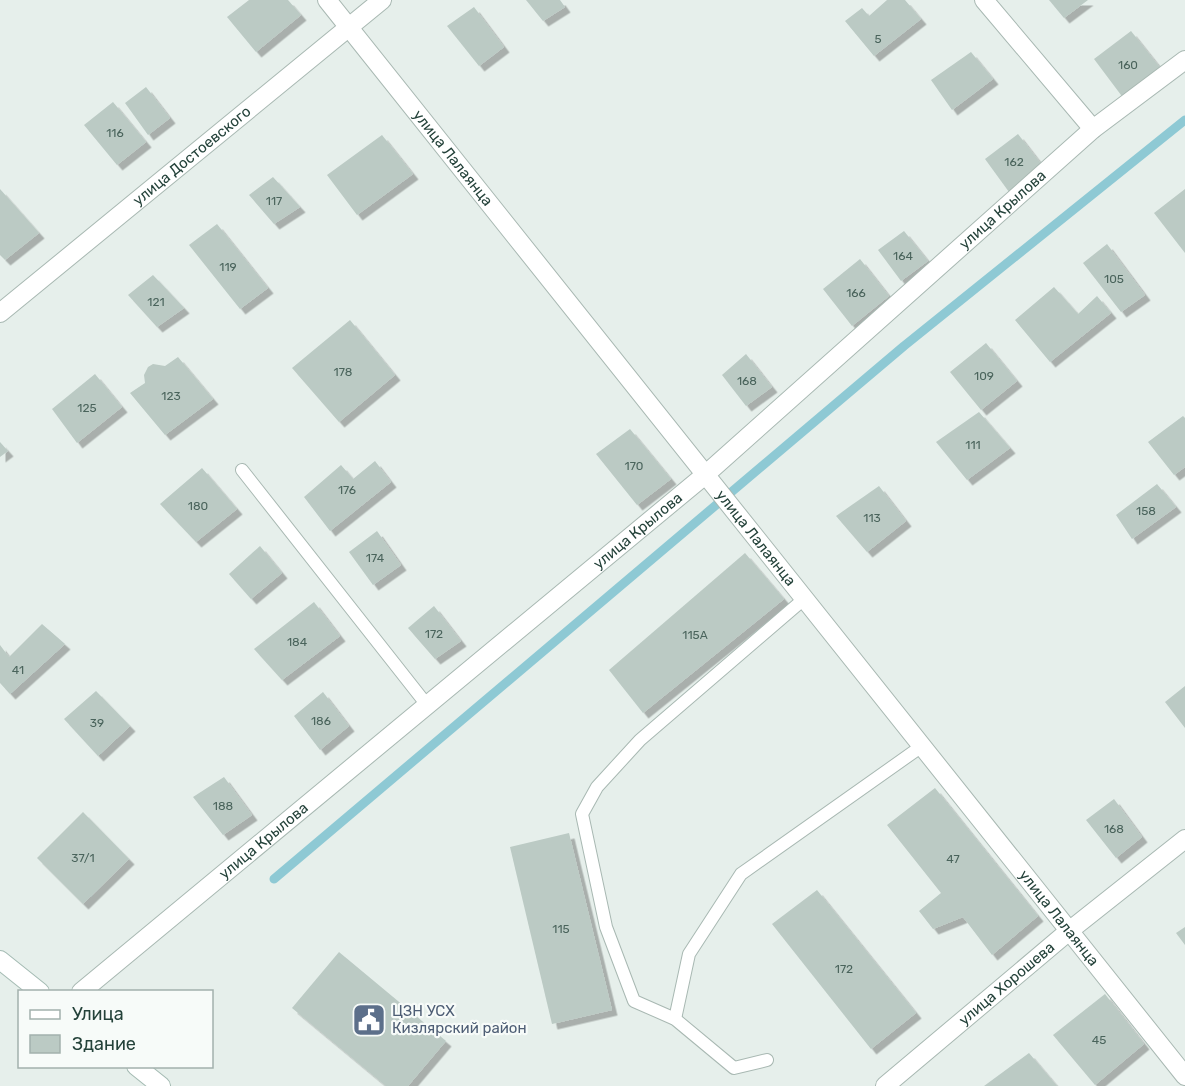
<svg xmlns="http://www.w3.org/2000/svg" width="1185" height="1086" viewBox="0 0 1185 1086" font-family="Rubik,sans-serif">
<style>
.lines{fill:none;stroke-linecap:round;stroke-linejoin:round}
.stream{stroke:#8ec9d4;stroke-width:9}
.building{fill:#bbcac4;filter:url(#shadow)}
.lane-casing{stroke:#a8b8b2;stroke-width:14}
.street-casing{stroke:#a8b8b2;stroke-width:20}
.secondary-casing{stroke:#a4bbb3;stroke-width:20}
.lane{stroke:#fff;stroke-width:12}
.street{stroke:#fff;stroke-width:18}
.secondary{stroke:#fff;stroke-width:18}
.labels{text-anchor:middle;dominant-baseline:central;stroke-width:4.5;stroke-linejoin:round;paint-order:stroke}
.number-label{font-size:12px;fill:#4a645c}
.street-label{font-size:15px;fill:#24423a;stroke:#f7fbf9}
.service-label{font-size:15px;fill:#4e5e75;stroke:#f7fbf9;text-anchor:start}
</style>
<defs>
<filter id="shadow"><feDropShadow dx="5.5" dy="5.5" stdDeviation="0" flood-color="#0004"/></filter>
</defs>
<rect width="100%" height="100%" fill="#e6efeb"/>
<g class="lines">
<path class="stream" d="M274 879 904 346 1185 120"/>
</g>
<g class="building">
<path d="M249 0H288L301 15 256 52 227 17Z"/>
<path d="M526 0H560L565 7 543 21Z"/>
<path d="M887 0H905L921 19 874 56 845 21 862 8 869 16Z"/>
<path d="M1049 0H1088L1064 18Z"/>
<path d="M474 7 504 47 479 66 447 26Z"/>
<path d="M1131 31 1162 70 1124 99 1094 59Z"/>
<path d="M971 52 993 79 952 110 931 80Z"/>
<path d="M146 87 170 118 148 135 125 103Z"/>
<path d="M113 102 146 142 117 165 84 125Z"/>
<path d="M1018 134 1042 165 1009 192 985 159Z"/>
<path d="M382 135 413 174 357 215 327 175Z"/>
<path d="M273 177 300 207 274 224 249 195Z"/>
<path d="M0 189 39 233 5 260 0 255Z"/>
<path d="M1185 189V253L1154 213Z"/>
<path d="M217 224 268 288 240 309 189 245Z"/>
<path d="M904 231 928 261 901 281 878 250Z"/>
<path d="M1107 244 1145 295 1121 312 1083 263Z"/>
<path d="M860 259 889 296 852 326 823 289Z"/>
<path d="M153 275 184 308 157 327 128 295Z"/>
<path d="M1054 287 1078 314 1097 296 1111 313 1050 362 1015 320Z"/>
<path d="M350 320 395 375 339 422 292 368Z"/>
<path d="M986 343 1017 381 981 410 950 372Z"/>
<path d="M746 354 772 387 746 406 722 375Z"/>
<path d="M178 357 213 399 165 435 130 393 145 383 144 375 148 367 153 364 165 366Z"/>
<path d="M95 374 122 407 77 443 52 409Z"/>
<path d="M979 412 1010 448 967 480 936 442Z"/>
<path d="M1183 416 1185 418V467L1174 475 1148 442Z"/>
<path d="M630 429 671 479 637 505 596 454Z"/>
<path d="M0 442 8 451 0 457Z"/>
<path d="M375 461 391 482 330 531 304 497 341 465 353 479Z"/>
<path d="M202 468 237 509 196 542 160 504Z"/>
<path d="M1157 484 1176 507 1132 539 1116 515Z"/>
<path d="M879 486 906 521 867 552 836 516Z"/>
<path d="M377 531 401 565 373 585 349 552Z"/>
<path d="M260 546 282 573 251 599 229 574Z"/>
<path d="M745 553 784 599 643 713 609 670Z"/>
<path d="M314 602 340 636 282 680 254 649Z"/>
<path d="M434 606 461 641 435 659 408 628Z"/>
<path d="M42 624 65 644 10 694 0 683V645L9 657Z"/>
<path d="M1185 686V728L1165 702Z"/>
<path d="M96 691 130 726 98 756 64 719Z"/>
<path d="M323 692 349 726 320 750 294 716Z"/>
<path d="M224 777 252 815 223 835 193 797Z"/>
<path d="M935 788 1038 916 992 955 963 917 933 929 919 911 941 893 887 825Z"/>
<path d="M1114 799 1142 837 1116 858 1086 820Z"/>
<path d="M83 812 129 859 83 904 37 858Z"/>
<path d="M569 833 612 1010 552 1024 510 847Z"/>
<path d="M817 890 916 1013 871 1049 772 924Z"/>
<path d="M1185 927V945L1176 933Z"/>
<path d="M339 952 446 1041 408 1086H386L292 1008Z"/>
<path d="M1105 994 1144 1044 1095 1085 1053 1035Z"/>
<path d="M1029 1053 1057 1086H984Z"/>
</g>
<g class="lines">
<defs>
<g id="lane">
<path d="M242 470 427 705"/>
<path d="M675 1019 689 954 741 874 922 746"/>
<path d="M767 1060 734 1068 675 1019 634 1001 606 927 582 814 597 787 640 740 804 599"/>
</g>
<g id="street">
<path id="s1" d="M327 0 1185 1076"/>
<path d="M984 0 1093 129"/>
<path id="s2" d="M0 313 382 0"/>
<path id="s3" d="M81 992 705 475 1093 129 1185 60"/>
<path id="s4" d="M885 1086 1069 931 1185 839"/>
</g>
<g id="secondary">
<path d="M0 960 40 992"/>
<path d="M136 1066 161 1086"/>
</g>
</defs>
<use href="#lane" class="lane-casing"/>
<use href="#street" class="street-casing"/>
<use href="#secondary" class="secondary-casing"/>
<use href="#lane" class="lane"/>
<use href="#street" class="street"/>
<use href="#secondary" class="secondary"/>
</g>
<defs>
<symbol id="civic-square" viewBox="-11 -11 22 22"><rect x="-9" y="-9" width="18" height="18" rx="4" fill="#5c6f8a" stroke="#f7fbf9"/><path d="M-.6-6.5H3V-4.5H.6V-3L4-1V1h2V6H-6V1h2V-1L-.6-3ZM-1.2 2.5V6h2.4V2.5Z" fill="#fff"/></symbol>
</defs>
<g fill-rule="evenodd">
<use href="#civic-square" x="350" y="1001" width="38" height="38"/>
</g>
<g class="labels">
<g class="number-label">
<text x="878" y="39">5</text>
<text x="1128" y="65">160</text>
<text x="115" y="133">116</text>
<text x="1014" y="162">162</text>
<text x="274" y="201">117</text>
<text x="903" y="256">164</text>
<text x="228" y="267">119</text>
<text x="1114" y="279">105</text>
<text x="856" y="293">166</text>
<text x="156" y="302">121</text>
<text x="343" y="372">178</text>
<text x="984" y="376">109</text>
<text x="747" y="381">168</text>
<text x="171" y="396">123</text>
<text x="87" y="408">125</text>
<text x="973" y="445">111</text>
<text x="634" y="466">170</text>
<text x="347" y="490">176</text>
<text x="198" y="506">180</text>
<text x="1146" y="511">158</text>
<text x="872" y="518">113</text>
<text x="375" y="558">174</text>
<text x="434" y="634">172</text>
<text x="695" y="635">115А</text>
<text x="297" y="642">184</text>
<text x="18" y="670">41</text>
<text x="321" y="721">186</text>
<text x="97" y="723">39</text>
<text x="223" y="806">188</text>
<text x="1114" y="829">168</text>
<text x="83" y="858">37/1</text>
<text x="953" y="859">47</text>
<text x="561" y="929">115</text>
<text x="844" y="969">172</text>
<text x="1099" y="1040">45</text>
</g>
<g class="street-label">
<text stroke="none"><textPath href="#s2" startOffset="248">улица Достоевского</textPath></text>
<text stroke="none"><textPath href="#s1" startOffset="202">улица Лалаянца</textPath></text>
<text stroke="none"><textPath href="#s3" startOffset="1209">улица Крылова</textPath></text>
<text stroke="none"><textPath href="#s3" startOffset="723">улица Крылова</textPath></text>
<text stroke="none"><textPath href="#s1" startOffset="688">улица Лалаянца</textPath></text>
<text stroke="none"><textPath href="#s3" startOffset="237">улица Крылова</textPath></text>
<text stroke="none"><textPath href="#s1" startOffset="1174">улица Лалаянца</textPath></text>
<text stroke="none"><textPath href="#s4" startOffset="159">улица Хорошева</textPath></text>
</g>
<g class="service-label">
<text x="392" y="1011">ЦЗН УСХ<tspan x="392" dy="17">Кизлярский район</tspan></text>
</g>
</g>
<rect x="18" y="990" width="195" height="78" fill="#f7fbf9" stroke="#a3b1ad" stroke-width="1.5"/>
<rect x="30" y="1010" width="30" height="9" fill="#ffffff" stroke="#a3b1ad" stroke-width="1.5"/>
<text x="72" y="1020" font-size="18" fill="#24423a">Улица</text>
<rect x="30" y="1035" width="30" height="18" fill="#bbcac4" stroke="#a3b1ad" stroke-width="1.5"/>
<text x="72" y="1050" font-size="18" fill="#24423a">Здание</text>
</svg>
